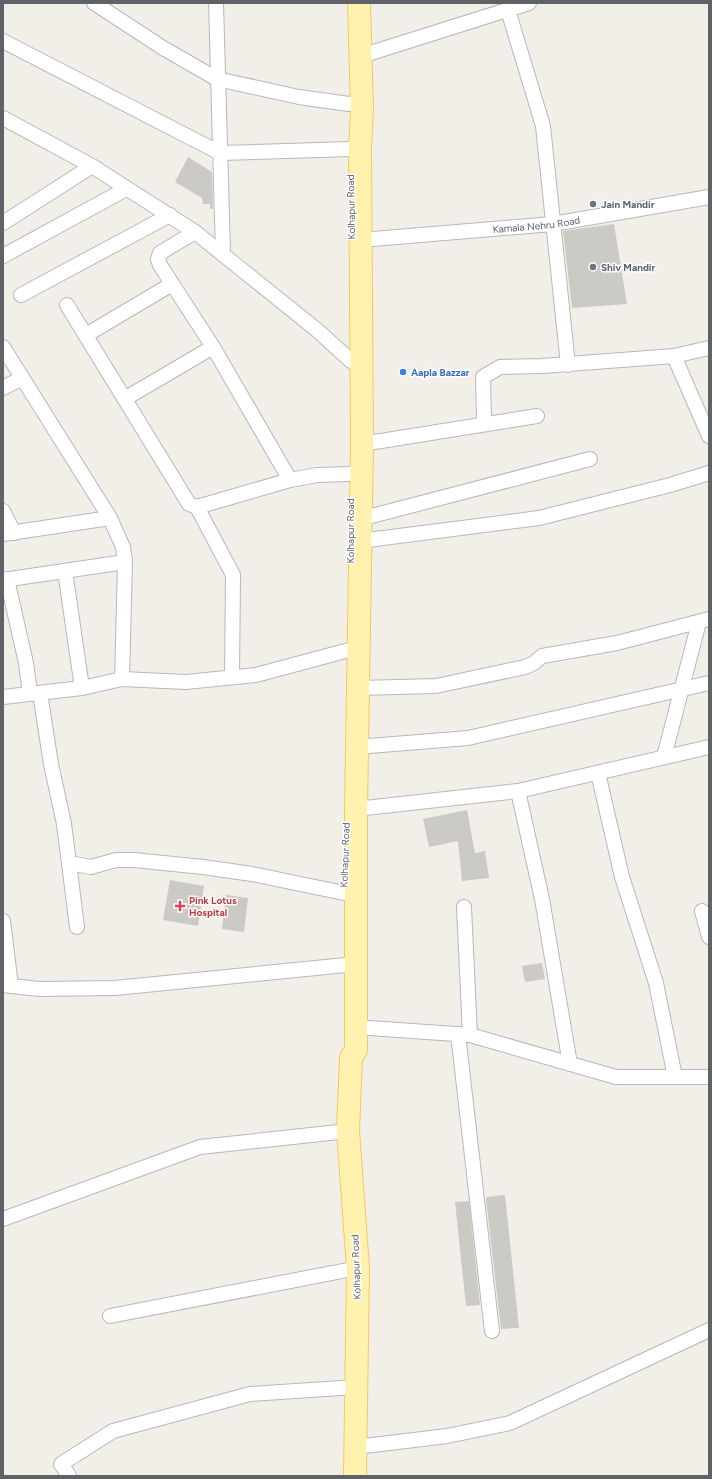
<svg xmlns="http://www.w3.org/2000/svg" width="712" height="1479" viewBox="0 0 712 1479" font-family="Figtree,sans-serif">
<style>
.building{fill:#cccac5}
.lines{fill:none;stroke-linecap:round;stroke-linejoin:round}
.street-casing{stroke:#b5b8bc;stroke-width:16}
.primary-casing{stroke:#f2c960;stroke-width:24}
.street{stroke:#fff;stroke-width:14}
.primary{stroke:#fff2af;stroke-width:22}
.worship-dot{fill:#6b7280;stroke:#fff;stroke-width:1.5}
.shop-dot{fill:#3f7fe0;stroke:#fff;stroke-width:1.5}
.health-dot{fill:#e0444e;stroke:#fff;stroke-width:1.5}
.labels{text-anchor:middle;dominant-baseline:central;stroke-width:3;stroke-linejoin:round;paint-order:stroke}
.worship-label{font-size:10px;font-weight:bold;fill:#5b616d;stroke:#fff;text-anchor:start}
.street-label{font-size:10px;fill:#5f6368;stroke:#fff}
.shop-label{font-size:10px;font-weight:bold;fill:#366cbe;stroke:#fff;text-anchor:start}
.health-label{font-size:10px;font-weight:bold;fill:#be3a42;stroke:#fff;text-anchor:start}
</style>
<rect width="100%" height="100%" fill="#f1efe8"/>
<g class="building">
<path d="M188 157 212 172 213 209H210V204H203L202 198 175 182Z"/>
<path d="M614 224 627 304 572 308 563 231Z"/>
<path d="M467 810 475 853 485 851 489 878 462 881 458 841 429 847 423 819Z"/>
<path d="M170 880 204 886 198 926 163 920Z"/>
<path d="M226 895 248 898 244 932 222 929Z"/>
<path d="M542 963 545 979 525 982 522 966Z"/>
<path d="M505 1195 519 1328 501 1329 486 1199 487 1197Z"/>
<path d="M469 1201 480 1305 466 1306 455 1202Z"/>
</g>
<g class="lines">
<defs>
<g id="street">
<path d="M94 3 163 48 217 79 299 97 349 104"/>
<path d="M216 3 223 254"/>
<path d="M508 10 543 126 568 365"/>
<path d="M3 41 220 153 350 149"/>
<path d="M361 56 529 3"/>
<path d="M3 118 92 166 195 232 317 330 351 361"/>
<path d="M3 223 92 166"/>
<path d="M195 232 160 253 158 259 160 265 213 347 290 480"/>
<path id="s1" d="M361 240 553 224 709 197"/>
<path d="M3 256 126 189"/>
<path d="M21 295 170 215"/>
<path d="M67 305 189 504 197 507 290 480 317 475 349 474 361 471"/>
<path d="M86 335 172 284"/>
<path d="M3 347 110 518 123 547 125 562 122 679"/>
<path d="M709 348 674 356 709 436"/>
<path d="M3 388 22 378"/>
<path d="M126 398 213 347"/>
<path d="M484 424 483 377 500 367 542 366 674 356"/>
<path d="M362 444 537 416"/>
<path d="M197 507 233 575 232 677"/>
<path d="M3 511 14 533"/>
<path d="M360 519 590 459"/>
<path d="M3 534 110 518"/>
<path d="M360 541 539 518 670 485 709 473"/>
<path d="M65 571 82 688"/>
<path d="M7 579 26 663 30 693"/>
<path d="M3 580 125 562"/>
<path d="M359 688 436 686 525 667 534 663 542 656 617 643 709 619"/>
<path d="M40 693 51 764 64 824 77 927"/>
<path d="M3 697 82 688 122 679 186 682 256 675 349 650"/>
<path d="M357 747 468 738 709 683"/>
<path d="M664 757 699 622"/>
<path d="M598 773 622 877 656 983 675 1077"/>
<path d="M518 791 542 899 570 1064"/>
<path d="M356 809 518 791 709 747"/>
<path d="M69 863 91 867 116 860H134L203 867 252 874 344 893"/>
<path d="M464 907 470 1035"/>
<path d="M702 911 709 937"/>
<path d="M3 921 11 986"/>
<path d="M3 985 39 989 115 988 356 964"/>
<path d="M355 1027 470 1035 616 1077H709"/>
<path d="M458 1034 492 1331"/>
<path d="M3 1219 200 1147 348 1131"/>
<path d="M110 1316 358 1268"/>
<path d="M356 1447 447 1436 510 1423 709 1330"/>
<path d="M69 1476 61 1464 113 1431 250 1394 356 1387"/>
</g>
<path id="primary" d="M355 1476 358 1268 348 1131 351 1058 356 1050V809L362 444 360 148 362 109 359 3"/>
</defs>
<use href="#street" class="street-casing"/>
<use href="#primary" class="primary-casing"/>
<use href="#street" class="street"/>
<use href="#primary" class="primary"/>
</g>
<g class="worship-dot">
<circle cx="593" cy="204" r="4"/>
<circle cx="593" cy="267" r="4"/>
</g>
<circle class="shop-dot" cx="403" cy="372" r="4"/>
<path class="health-dot" d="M178 900h4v4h4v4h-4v4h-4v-4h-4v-4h4z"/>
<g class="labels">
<g class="worship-label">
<text x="601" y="204">Jain Mandir</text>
<text x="601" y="267">Shiv Mandir</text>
</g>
<g class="street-label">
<text transform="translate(351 207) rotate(-91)">Kolhapur Road</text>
<text stroke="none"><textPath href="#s1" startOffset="176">Kamala Nehru Road</textPath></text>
<text transform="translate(350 531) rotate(-90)">Kolhapur Road</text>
<text transform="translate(345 855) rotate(-88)">Kolhapur Road</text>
<text transform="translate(356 1267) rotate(-92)">Kolhapur Road</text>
</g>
<g class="shop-label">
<text x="411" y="372">Aapla Bazzar</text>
</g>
<g class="health-label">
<text x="189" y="900">Pink Lotus<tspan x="189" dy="12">Hospital</tspan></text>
</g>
</g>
<rect width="712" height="1479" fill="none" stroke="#5f6368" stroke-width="8"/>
</svg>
